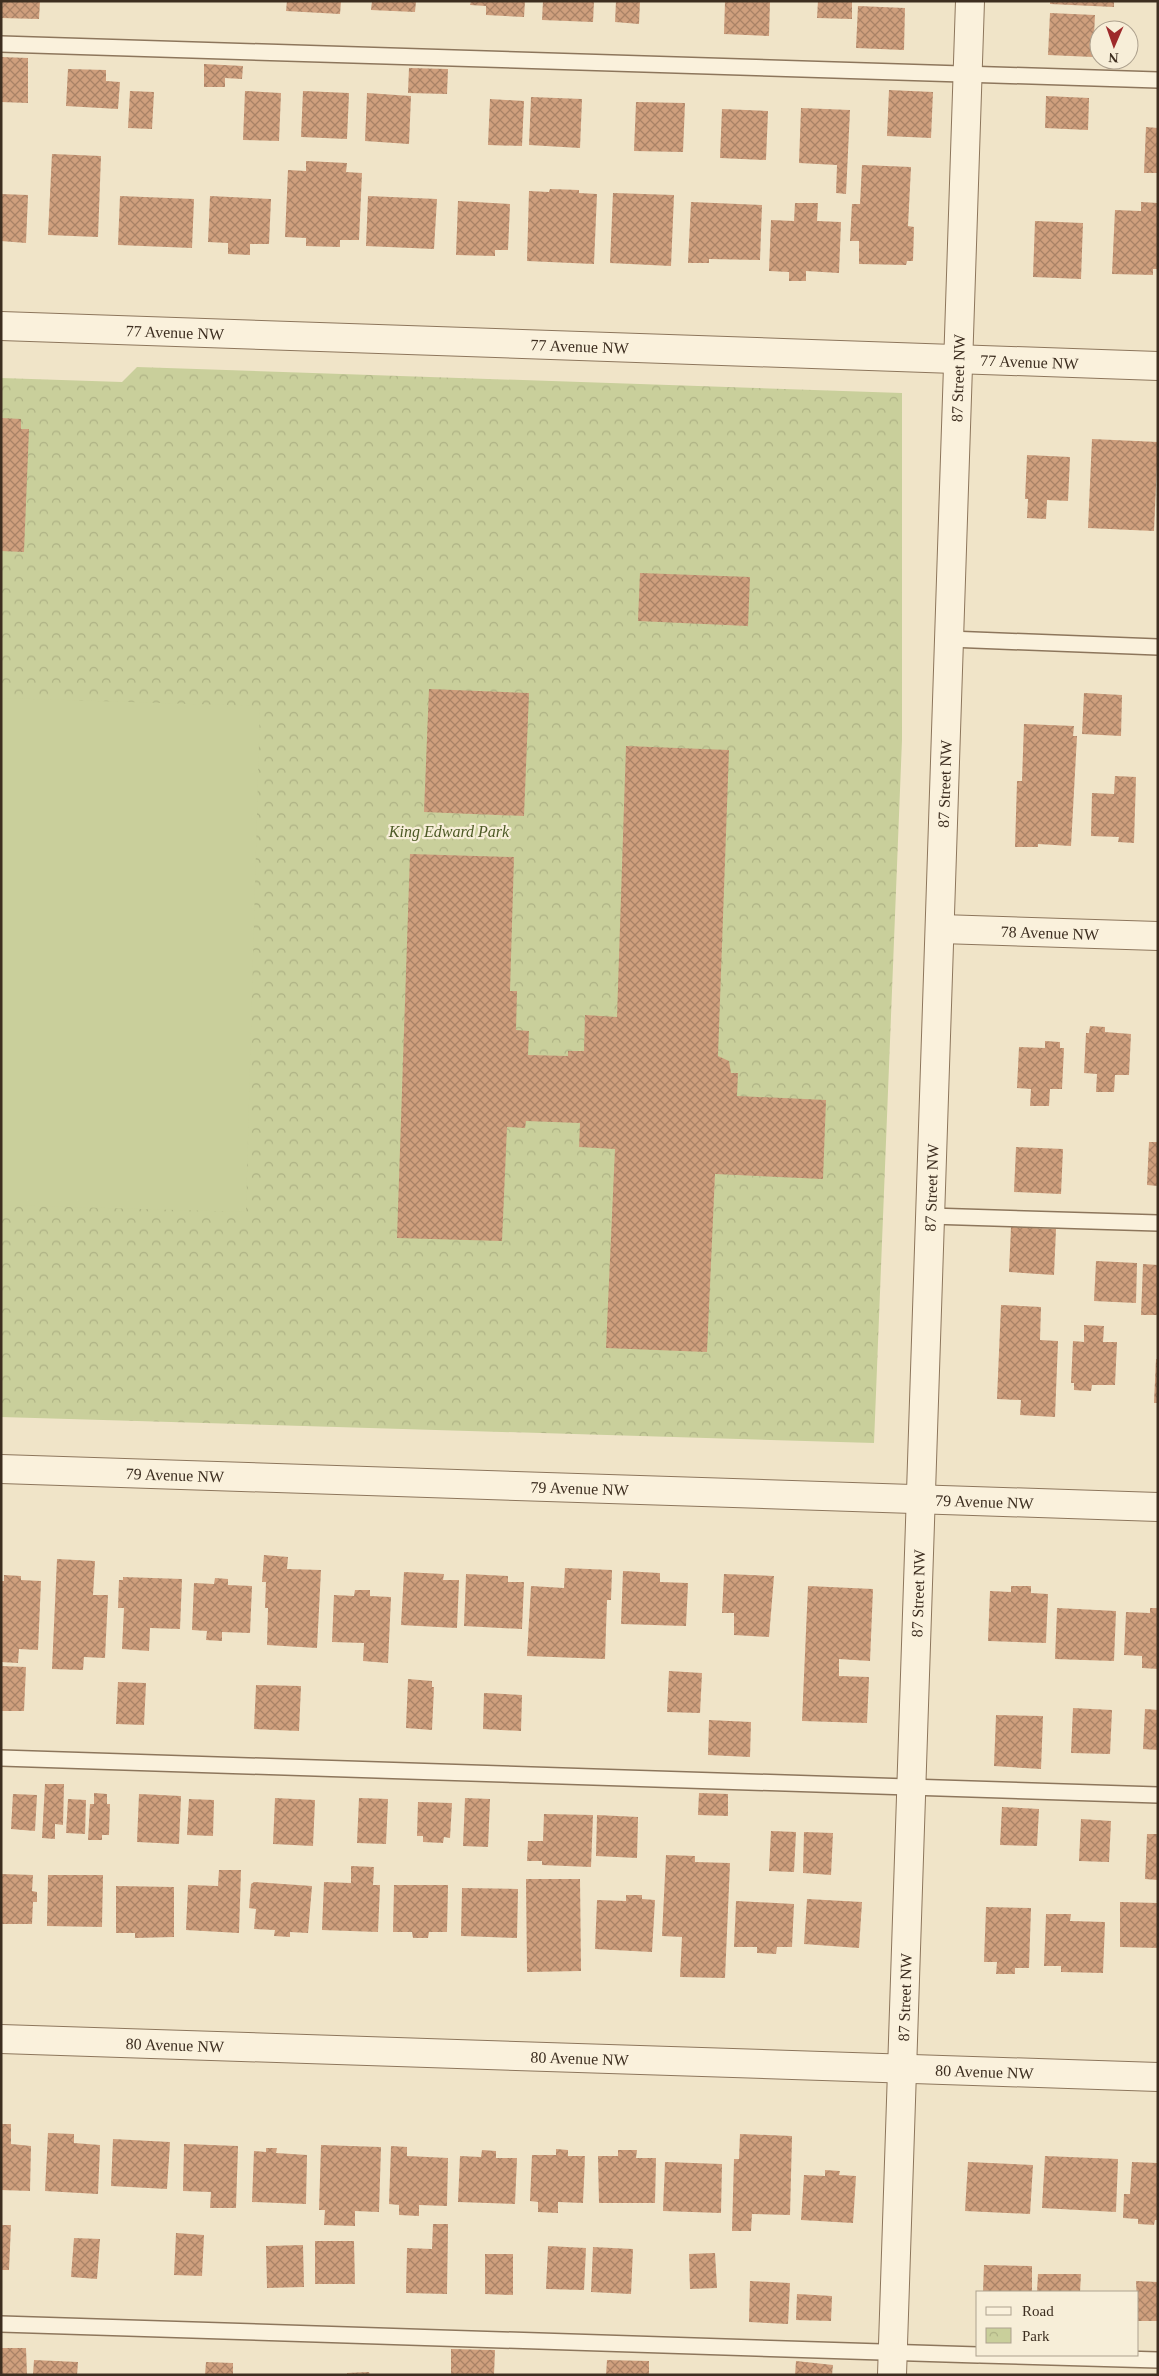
<svg xmlns="http://www.w3.org/2000/svg" width="1159" height="2376" viewBox="0 0 1159 2376" font-family="Georgia,serif">
<style>
.park{fill:url(#park-crowns)}
.garden{fill:#c9cf9b}
.building{fill:url(#building-cross-hatch)}
.lines{fill:none;stroke-linecap:round;stroke-linejoin:round}
.lane-casing{stroke:#8d765c;stroke-width:18}
.street-casing{stroke:#8d765c;stroke-width:30}
.lane{stroke:#faf1dc;stroke-width:15}
.street{stroke:#faf1dc;stroke-width:28}
.labels{text-anchor:middle;dominant-baseline:central;stroke-width:4.5;stroke-linejoin:round;paint-order:stroke}
.street-label{font-size:16px;fill:#3d2e20;stroke:#f7eed8}
.park-label{font-size:16px;font-style:italic;fill:#4d5a26;stroke:#f7eed8}
</style>
<defs>
<pattern id="park-crowns" width="20" height="18" patternUnits="userSpaceOnUse" patternTransform="scale(1.25)"><rect width="20" height="18" fill="#c9cf9b"/><path d="M2 6a3 3 0 1 1 6 0M12 15a3 3 0 1 1 6 0" fill="none" stroke="#aeb285"/></pattern>
<pattern id="building-cross-hatch" width="8" height="8" patternUnits="userSpaceOnUse" patternTransform="scale(1.25)"><rect width="8" height="8" fill="#cf9f7d"/><path d="M0 0l8 8M0 8l8-8" fill="none" stroke="#a98266"/></pattern>
</defs>
<rect width="100%" height="100%" fill="#f0e4c8"/>
<path class="park" d="M137 367 902 393V740L874 1443 1 1417V378L122 382Z"/>
<path class="garden" d="M1 698 260 706 246 1212 1 1205Z"/>
<g class="building">
<path d="M1 1H40L39 19 1 18Z"/>
<path d="M287 1H341L340 14 286 11Z"/>
<path d="M372 1H416L415 12 371 10Z"/>
<path d="M471 1H525L524 17 486 15V6L470 5Z"/>
<path d="M543 1H594L593 22 542 20Z"/>
<path d="M616 1H640L639 24 615 22Z"/>
<path d="M725 1H770L769 36 724 34Z"/>
<path d="M818 1H852V19L817 18Z"/>
<path d="M1050 1H1114V7L1050 4Z"/>
<path d="M858 6 905 8 904 50 856 48Z"/>
<path d="M1050 13 1095 15 1093 57 1048 55Z"/>
<path d="M1 57 28 58V103L1 102Z"/>
<path d="M204 64 243 66 242 79 225 78V87H204Z"/>
<path d="M409 68 448 69 447 94 408 93Z"/>
<path d="M68 69 106 70V81L120 82 118 109 66 106Z"/>
<path d="M889 90 933 92 931 138 887 136Z"/>
<path d="M130 91 154 92 152 129 128 128Z"/>
<path d="M245 91 281 93 279 141 243 140Z"/>
<path d="M303 91 349 93 347 139 301 137Z"/>
<path d="M367 93 411 96 409 144 365 141Z"/>
<path d="M1046 96 1089 98 1088 130 1045 128Z"/>
<path d="M531 97 582 99 580 148 529 145Z"/>
<path d="M490 99 524 101 522 146 488 145Z"/>
<path d="M636 102 685 103 683 152 634 151Z"/>
<path d="M801 108 850 110 846 194 836 193 837 165 799 163Z"/>
<path d="M722 109 768 111 766 160 720 158Z"/>
<path d="M1146 127 1158 128V173H1144Z"/>
<path d="M52 154 101 156 98 237 48 235Z"/>
<path d="M306 161 347 163 346 172 362 173 359 240H340V247L306 246V238L285 237 288 170 306 171Z"/>
<path d="M862 165 911 167 908 226 914 227 913 261H907L906 265 859 264V241H850L852 204H860Z"/>
<path d="M550 189 579 190V193L597 194 594 264 527 261 529 191 549 192Z"/>
<path d="M613 193 674 195 671 266 610 263Z"/>
<path d="M1 194 28 195 26 243 1 241Z"/>
<path d="M120 196 194 199 192 248 118 245Z"/>
<path d="M210 196 271 199 269 244H250V255L228 254V243L208 242Z"/>
<path d="M368 196 437 199 434 249 366 246Z"/>
<path d="M458 201 510 204 508 250H495V256L456 255Z"/>
<path d="M691 202 762 205 760 260 709 259V263H688Z"/>
<path d="M1141 202 1158 203V269H1153V275L1112 274 1115 210 1141 211Z"/>
<path d="M795 203H818L817 221 841 222 839 273 806 271V281H789V272L769 271 771 220 794 221Z"/>
<path d="M1035 221 1083 223 1081 279 1033 277Z"/>
<path d="M1 418 21 419V429H29L24 552 1 551Z"/>
<path d="M1092 439 1158 442 1154 531 1088 528Z"/>
<path d="M1027 455 1070 457 1068 501 1047 500 1046 519 1027 518 1028 499H1025Z"/>
<path d="M640 573 750 577 748 626 638 621Z"/>
<path d="M429 689 529 693 524 816 424 812Z"/>
<path d="M1084 693 1122 695 1121 736 1082 734Z"/>
<path d="M1024 724 1074 726 1073 736H1077L1071 846 1038 844V847H1015L1017 781H1022Z"/>
<path d="M626 746 729 750 718 1056 729 1061 731 1073H738L737 1096 826 1100 823 1179 715 1174 707 1352 606 1348 615 1149 579 1147 580 1123 526 1121 525 1128 507 1127 502 1241 397 1238 410 854 514 857 510 991H517L516 1030 529 1031 528 1055 568 1056V1051H584L585 1015 617 1017Z"/>
<path d="M1115 776 1136 777 1134 843 1118 842 1119 837 1091 836 1092 793 1114 794Z"/>
<path d="M1090 1026 1105 1027V1032L1131 1034 1129 1075H1115L1114 1092H1096L1097 1074 1084 1073 1086 1033H1089Z"/>
<path d="M1045 1041 1060 1042V1048H1064L1062 1089H1050L1049 1106H1030L1031 1089 1017 1088 1019 1047 1045 1048Z"/>
<path d="M1149 1142H1158V1186L1147 1185Z"/>
<path d="M1016 1147 1063 1149 1061 1194 1014 1192Z"/>
<path d="M1011 1227 1056 1229 1054 1275 1009 1272Z"/>
<path d="M1096 1261 1137 1263 1136 1303 1094 1301Z"/>
<path d="M1143 1264 1158 1265V1315H1141Z"/>
<path d="M1001 1305 1041 1307 1040 1340 1058 1341 1055 1417 1020 1415 1021 1400 997 1399Z"/>
<path d="M1084 1325 1104 1326 1103 1342H1117L1115 1385H1092L1091 1391 1074 1390V1383H1071L1073 1341 1084 1342Z"/>
<path d="M1156 1359H1158V1403H1154Z"/>
<path d="M264 1555 288 1557 287 1569 321 1570 317 1648 267 1645 268 1608H265L266 1582H262Z"/>
<path d="M57 1559 95 1561 93 1595H108L105 1658 84 1657 83 1670 52 1669Z"/>
<path d="M565 1568 612 1570 611 1600H607L605 1659 527 1656 531 1586 564 1588Z"/>
<path d="M623 1571 660 1573V1582L688 1583 686 1626 621 1624Z"/>
<path d="M404 1572 444 1574 443 1580H459L457 1628 401 1625Z"/>
<path d="M466 1574 508 1576V1582H524L522 1629 464 1626Z"/>
<path d="M724 1574 774 1576 769 1637 734 1635V1613H722Z"/>
<path d="M4 1575 21 1576V1580L41 1581 38 1650 19 1649 18 1663 1 1662V1581H4Z"/>
<path d="M123 1577 182 1579 180 1629 150 1628 149 1651 122 1649 124 1608H118L119 1580H123Z"/>
<path d="M215 1578 228 1579V1585L252 1586 250 1633 222 1632V1641L206 1640 207 1631 192 1630 194 1583 214 1584Z"/>
<path d="M808 1586 873 1589 870 1661 839 1659V1676L869 1677 867 1723 802 1721Z"/>
<path d="M1011 1586H1031V1593L1048 1594 1046 1643 988 1641 990 1591 1011 1592Z"/>
<path d="M355 1590H370V1596L391 1597 388 1663 363 1661 364 1643 332 1642 334 1595 354 1596Z"/>
<path d="M1057 1608 1116 1611 1114 1661 1055 1659Z"/>
<path d="M1150 1608H1158V1669L1142 1668V1656L1124 1655 1126 1612 1150 1613Z"/>
<path d="M1 1666 26 1667 24 1711H1Z"/>
<path d="M669 1671 702 1673 700 1713 667 1712Z"/>
<path d="M408 1679 432 1681V1687H434L432 1730 406 1728Z"/>
<path d="M118 1682 146 1683 144 1725 116 1724Z"/>
<path d="M256 1685 301 1686 299 1731 254 1729Z"/>
<path d="M484 1693 522 1695 521 1731 483 1729Z"/>
<path d="M1073 1708 1112 1710 1110 1754 1071 1753Z"/>
<path d="M1145 1709 1158 1710V1750L1143 1749Z"/>
<path d="M996 1715 1043 1716 1041 1769 994 1766Z"/>
<path d="M709 1720 751 1722 750 1757 708 1755Z"/>
<path d="M45 1784H64L63 1825 55 1824V1839L42 1838Z"/>
<path d="M94 1793 107 1794V1804H110L109 1835H102V1840H88L90 1804H94Z"/>
<path d="M699 1793 728 1794V1816L698 1815Z"/>
<path d="M13 1794 37 1795 35 1831 11 1829Z"/>
<path d="M139 1794 181 1796 179 1844 137 1842Z"/>
<path d="M275 1798 315 1800 313 1846 273 1844Z"/>
<path d="M359 1798 388 1799 386 1844 357 1843Z"/>
<path d="M465 1798 490 1799 488 1847 463 1846Z"/>
<path d="M68 1799 86 1800 85 1834 66 1833Z"/>
<path d="M189 1799 214 1800 213 1836 187 1835Z"/>
<path d="M418 1802 452 1803 450 1838 444 1837 443 1843 423 1842V1836H417Z"/>
<path d="M1002 1807 1039 1809 1037 1846 1000 1845Z"/>
<path d="M544 1814 593 1815 591 1867 542 1865V1861H527L528 1841H543Z"/>
<path d="M597 1815 638 1817 637 1858 596 1856Z"/>
<path d="M1081 1819 1111 1821 1109 1862 1079 1861Z"/>
<path d="M771 1831 796 1832 794 1872 769 1871Z"/>
<path d="M804 1832 833 1833 831 1875 803 1873Z"/>
<path d="M1147 1834H1158V1880L1145 1879Z"/>
<path d="M666 1855 695 1856V1862L730 1863 725 1978 680 1977 682 1937 662 1936Z"/>
<path d="M351 1866 374 1867 373 1885H380L378 1932 322 1930 324 1882 351 1883Z"/>
<path d="M219 1870H241L239 1933 186 1930 188 1885 218 1886Z"/>
<path d="M1 1874 33 1875 32 1891 37 1892V1902H33L32 1924H1Z"/>
<path d="M48 1875H103L102 1927 47 1926Z"/>
<path d="M526 1879H580L581 1971 527 1972Z"/>
<path d="M254 1882 312 1886 308 1933 290 1932V1937L274 1936 275 1930 254 1929 256 1909 249 1908 251 1884Z"/>
<path d="M394 1885H448L447 1932H429L428 1938H413L412 1932H393Z"/>
<path d="M116 1886 174 1887V1937L135 1938V1933H116Z"/>
<path d="M462 1888 518 1889 517 1938 461 1936Z"/>
<path d="M626 1895H642V1899L655 1900 652 1952 595 1949 597 1900 626 1901Z"/>
<path d="M807 1899 862 1902 859 1948 804 1944Z"/>
<path d="M736 1901 794 1904 792 1947H777L776 1954 757 1953V1947H734Z"/>
<path d="M1120 1902 1158 1903V1948L1120 1947Z"/>
<path d="M986 1907 1031 1908 1029 1968H1015V1974H996L997 1962H984Z"/>
<path d="M1046 1914H1071L1070 1921 1105 1922 1103 1973 1061 1972V1966H1044Z"/>
<path d="M1 2124H11V2144L31 2146 30 2191 1 2190Z"/>
<path d="M48 2133 74 2134V2143L100 2145 98 2194 45 2191Z"/>
<path d="M740 2134 792 2136 790 2215 752 2214 751 2231H732L734 2159H739Z"/>
<path d="M113 2139 170 2142 167 2189 111 2186Z"/>
<path d="M184 2144 238 2146 236 2208H210L211 2192 183 2191Z"/>
<path d="M321 2145 381 2147 379 2212 355 2211V2226L324 2225 325 2210H319Z"/>
<path d="M391 2146 407 2147V2156L448 2158 447 2206 419 2205V2216L399 2215V2205L389 2204Z"/>
<path d="M266 2148H277L276 2153 307 2155 306 2204 252 2202 254 2151 266 2152Z"/>
<path d="M556 2149 568 2150V2156H585L583 2203 558 2202V2213L538 2212V2202L530 2201 532 2155H556Z"/>
<path d="M482 2150 496 2151V2158H517L515 2204 458 2202 460 2156 481 2157Z"/>
<path d="M618 2150H637L636 2158H656L655 2203H599L598 2156H618Z"/>
<path d="M1045 2156 1118 2159 1116 2212 1042 2208Z"/>
<path d="M665 2162 722 2164 721 2213 663 2211Z"/>
<path d="M968 2162 1033 2165 1030 2214 965 2211Z"/>
<path d="M1132 2162 1158 2163V2220H1155L1154 2225 1138 2224V2219L1123 2218 1124 2194H1130Z"/>
<path d="M825 2170 840 2171 839 2175 856 2176 853 2223 801 2220 804 2175 825 2176Z"/>
<path d="M433 2224H448L447 2294 406 2293 407 2248 432 2249Z"/>
<path d="M1 2225H11L9 2270H1Z"/>
<path d="M176 2233 204 2235 202 2276 174 2275Z"/>
<path d="M74 2238 100 2239 97 2279 71 2277Z"/>
<path d="M315 2241H354L355 2284H315Z"/>
<path d="M303 2245 304 2287 267 2288 266 2246Z"/>
<path d="M548 2246 586 2248 584 2290 546 2289Z"/>
<path d="M593 2247 633 2249 631 2294 591 2292Z"/>
<path d="M715 2253 717 2288 690 2289 689 2254Z"/>
<path d="M485 2254H513V2295L485 2294Z"/>
<path d="M984 2265 1032 2266V2292H983Z"/>
<path d="M1038 2274H1081L1080 2292H1037Z"/>
<path d="M750 2281 790 2283 788 2324 749 2322Z"/>
<path d="M1136 2281 1158 2282V2321H1138Z"/>
<path d="M797 2294 832 2296 831 2321 796 2320Z"/>
<path d="M1 2348H26L27 2375H1Z"/>
<path d="M451 2349 495 2350 494 2375H451Z"/>
<path d="M34 2360 78 2362 77 2375H33Z"/>
<path d="M607 2360 649 2361V2375H606Z"/>
<path d="M796 2361 833 2365 832 2375H795Z"/>
<path d="M206 2362 233 2363V2375H205Z"/>
<path d="M369 2372 370 2375H347V2373Z"/>
</g>
<g class="lines">
<defs>
<g id="lane">
<path d="M1 44 1158 80"/>
<path d="M949 639 1158 647"/>
<path d="M930 1216 1158 1223"/>
<path d="M1 1758 1158 1795"/>
<path d="M1 2324 978 2355"/>
<path d="M981 2355 1158 2360"/>
</g>
<g id="street">
<path id="s1" d="M1 326 1158 366"/>
<path id="s2" d="M941 929 1158 936"/>
<path id="s3" d="M1 1469 1158 1507"/>
<path id="s4" d="M1 2039 1158 2077"/>
<path id="s5" d="M892 2375 970 1"/>
</g>
</defs>
<use href="#lane" class="lane-casing"/>
<use href="#street" class="street-casing"/>
<use href="#lane" class="lane"/>
<use href="#street" class="street"/>
</g>
<g class="labels">
<g class="street-label">
<text stroke="none"><textPath href="#s1" startOffset="174">77 Avenue NW</textPath></text>
<text stroke="none"><textPath href="#s1" startOffset="579">77 Avenue NW</textPath></text>
<text stroke="none"><textPath href="#s1" startOffset="1029">77 Avenue NW</textPath></text>
<text stroke="none"><textPath href="#s5" startOffset="1998">87 Street NW</textPath></text>
<text stroke="none"><textPath href="#s5" startOffset="1592">87 Street NW</textPath></text>
<text stroke="none"><textPath href="#s2" startOffset="109">78 Avenue NW</textPath></text>
<text stroke="none"><textPath href="#s5" startOffset="1188">87 Street NW</textPath></text>
<text stroke="none"><textPath href="#s3" startOffset="174">79 Avenue NW</textPath></text>
<text stroke="none"><textPath href="#s3" startOffset="579">79 Avenue NW</textPath></text>
<text stroke="none"><textPath href="#s3" startOffset="984">79 Avenue NW</textPath></text>
<text stroke="none"><textPath href="#s5" startOffset="782">87 Street NW</textPath></text>
<text stroke="none"><textPath href="#s5" startOffset="378">87 Street NW</textPath></text>
<text stroke="none"><textPath href="#s4" startOffset="174">80 Avenue NW</textPath></text>
<text stroke="none"><textPath href="#s4" startOffset="579">80 Avenue NW</textPath></text>
<text stroke="none"><textPath href="#s4" startOffset="984">80 Avenue NW</textPath></text>
</g>
<g class="park-label">
<text x="449" y="831">King Edward Park</text>
</g>
</g>
<rect width="1159" height="2376" fill="none" stroke="#3d2e20" stroke-width="5"/>
<rect x="976" y="2291" width="162" height="65" fill="#f7eed8" stroke="#ada18e"/>
<rect x="986" y="2307" width="25" height="8" fill="#faf1dc" stroke="#ada18e"/>
<text x="1022" y="2316" font-size="15" fill="#3d2e20">Road</text>
<rect x="986" y="2328" width="25" height="15" fill="url(#park-crowns)" stroke="#ada18e"/>
<text x="1022" y="2341" font-size="15" fill="#3d2e20">Park</text>
<g transform="translate(1114 45) rotate(182)"><circle r="24" fill="#f7eed8" stroke="#ada18e"/>
<path d="M0-4L9 19L0 12L-9 19Z" fill="#9e2a2b"/>
<text y="-8" font-size="14" font-weight="bold" text-anchor="middle" fill="#3d2e20">N</text>
</g>
</svg>
